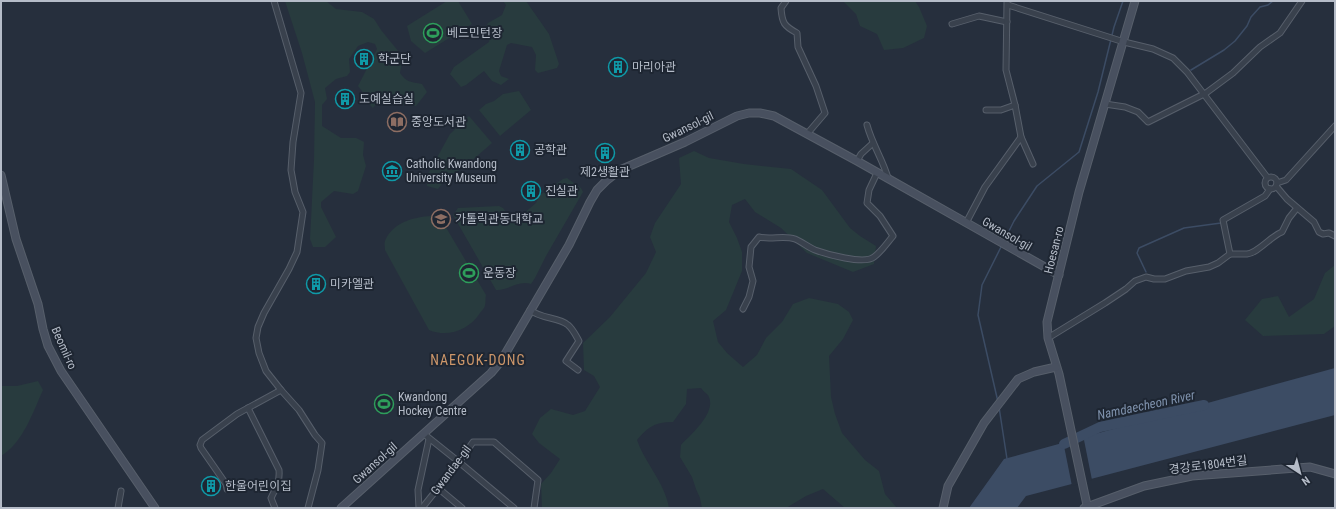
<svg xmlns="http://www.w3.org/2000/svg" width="1336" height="509" viewBox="0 0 1336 509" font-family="'Roboto Condensed','Noto Sans KR',sans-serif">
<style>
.green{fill:#283b3e}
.water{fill:#3c4c64}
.pier{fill:#262f3d}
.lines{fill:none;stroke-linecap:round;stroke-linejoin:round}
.stream{stroke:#3c4c64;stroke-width:1.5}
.river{stroke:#3c4c64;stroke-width:10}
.street-casing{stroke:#575f6b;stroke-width:7}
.secondary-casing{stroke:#575f6b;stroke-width:9}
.street{stroke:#39414d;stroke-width:5}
.secondary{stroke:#48505f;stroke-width:7}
.labels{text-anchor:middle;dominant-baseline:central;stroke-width:4;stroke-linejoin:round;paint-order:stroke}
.poi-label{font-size:12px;fill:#b5bcc8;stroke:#1e2632;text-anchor:start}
.street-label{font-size:12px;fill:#b5bcc8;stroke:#1e2632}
.water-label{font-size:13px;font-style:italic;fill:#7f92ad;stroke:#1e2632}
.quarter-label{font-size:14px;letter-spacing:1px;fill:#ce976a;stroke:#1e2632}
</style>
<rect width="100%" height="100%" fill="#262f3d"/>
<g class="green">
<path d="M285 1H326L336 9 362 12 374 19 381 30 403 57 400 73C406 82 411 82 422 84L427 92 416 106 382 103H377L373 108 366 101 365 95 358 86 377 49 375 44 368 42 358 46 349 59 350 72 347 76 336 79 325 88 327 99 322 105V126L341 138H356L364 142 363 155 366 166 358 191 353 194 334 191 321 202V207L336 237 325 247H313L310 239 314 160 315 102 302 53Z"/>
<path d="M447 1H458L472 24 425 53 411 41 407 26Z"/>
<path d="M503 1H526L549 34 559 64 557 68 538 73 535 70 536 55 532 47 511 43 507 45 499 71 501 76 509 79 501 85 492 81 484 71 466 85 461 87 450 74 454 67 489 42 490 37 485 28 488 23 502 15 506 5Z"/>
<path d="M843 1H915L919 7 927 26 924 38 903 48 884 50 877 34 860 26 856 14Z"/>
<path d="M519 91 531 110 500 136 479 110 486 104 494 101 503 94Z"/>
<path d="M469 116 492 143 469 163 444 181 438 189 427 186 428 174 450 134Z"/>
<path d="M694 151 709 158 744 164 791 169 822 190 850 228 860 236 876 246 874 264 853 272 807 253 781 228 755 212 745 199 732 205 729 222 737 238 742 252V271L726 310 713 321 718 342 727 353 743 367 757 355 766 338 782 322 793 304 809 298 838 304 849 312 853 320 843 339 829 356 831 397 835 414 842 433 865 460 879 471 885 494 897 508H845L823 489 806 496 786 508H702L700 498 696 489 692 477 680 457 681 445C691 434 718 412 708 395 706 393 703 391 701 388L687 389 686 404 673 422C655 422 648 427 637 440 645 463 665 483 669 508H542L541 484 551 473 560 459 539 443 532 434 540 418 551 409 573 415 585 411 600 387 594 376 584 370 583 343 610 317 646 273 656 252 650 237 655 223 681 184 679 158Z"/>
<path d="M567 178 581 188 583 192 546 256 535 278 531 284C518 280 508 291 496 290L453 215 458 208 499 206 503 208 512 219 516 220 536 203 540 195 563 179Z"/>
<path d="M431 216 441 219 486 295C485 298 486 302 485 305 485 308 482 310 480 313 469 330 448 338 429 330L385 250C385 247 384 243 385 241 393 222 414 217 431 216Z"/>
<path d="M1335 265V326L1324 334 1263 336 1245 320 1262 299 1278 296 1289 317 1314 299 1325 273Z"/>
<path d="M38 381 43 390C33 412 23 443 1 456V386H17Z"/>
</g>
<path class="water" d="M1335 368V415L1026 496 1017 508H969L1004 459Z"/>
<path class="pier" d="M1083 435 1092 480 1072 486 1063 441Z"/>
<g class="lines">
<g class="stream">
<path d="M1191 70 1224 50 1235 41 1247 26 1251 17 1260 7 1268 5 1273 1"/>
<path d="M1004 241 1014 221 1037 186 1079 152 1098 92 1114 27 1123 1"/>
<path d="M1146 272 1137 253 1139 248 1184 228 1221 223"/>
<path d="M998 402 978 315 982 285 1002 245"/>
<path d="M999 407 1007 459"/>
</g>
<path class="river" d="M1064 444 1100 427 1204 405"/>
<defs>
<g id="street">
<path d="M274 1 301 93 293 142 291 170 295 192 303 212 297 252 289 269 264 313 258 327 256 338 259 353 266 371 281 390 299 410 315 435 322 443 318 470 308 508"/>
<path d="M786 1 781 8C782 23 784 26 797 33L798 47 816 86 825 113 807 134"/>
<path d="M1008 5 1124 42 1153 49 1173 58 1187 72 1267 177"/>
<path d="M952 24 979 16 1007 22"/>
<path d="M1105 104 1125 107 1138 112 1148 122 1206 93 1233 73 1260 47 1280 33 1302 1"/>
<path d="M986 110H1001L1015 105"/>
<path d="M867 125C872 144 883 160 888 178"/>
<path d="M1021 137 1033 164"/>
<path d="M857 161 861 154 873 143"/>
<circle cx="1271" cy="183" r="6"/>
<path d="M1277 183 1286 180 1335 126"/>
<path d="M1276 186 1287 199 1314 222 1319 232 1323 234 1329 233 1335 236"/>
<path d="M966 223 985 187 1021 137 1015 105 1006 70 1007 1"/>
<path d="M1230 254C1236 254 1241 254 1247 254 1258 253 1271 236 1282 232L1289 218 1297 208"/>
<path d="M743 309 749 297 753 281 749 267 751 247 759 237C771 240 784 235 795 239 802 242 808 247 815 250 826 254 864 265 874 257 882 251 887 243 893 236L880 216 867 203 869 190 877 173"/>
<path d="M530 310C541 319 559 317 568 325 573 329 576 336 579 341L566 361 578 370"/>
<path d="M1048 338 1105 303 1126 289 1135 281 1146 277 1154 279H1165L1186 271 1209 267 1218 263 1230 254 1223 220 1265 196 1270 189"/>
<path d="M248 408 279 470C280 482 276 488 271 498L275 508"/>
<path d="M424 434 459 462 514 508"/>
<path d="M438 488 462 508"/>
<path d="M227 489 226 484 201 448 200 445 202 440 237 414 281 390"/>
<path d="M118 508 121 491"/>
<path d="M419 508 418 490 429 439"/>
<path d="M422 508 459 462 473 442H494L538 480 534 508"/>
</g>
<g id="secondary">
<path d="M1 175 16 239 38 304 43 329 48 346 61 371 155 508"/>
<path d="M1087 505 1059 374 1048 338 1047 322 1079 192 1135 1"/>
<path d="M341 508 491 373 501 361 569 245 590 202 597 190 606 181 620 170 685 142 737 116 749 113H760L774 116 857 161 1059 275"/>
<path d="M943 508 948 486 984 423 1018 379 1034 372 1056 367"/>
<path d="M1084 508 1144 486 1192 476 1310 467 1335 474"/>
</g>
</defs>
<use href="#street" class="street-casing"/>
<use href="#secondary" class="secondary-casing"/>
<use href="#street" class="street"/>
<use href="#secondary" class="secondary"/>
</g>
<defs>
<symbol id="stadium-ring" viewBox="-11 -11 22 22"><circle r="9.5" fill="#1e2632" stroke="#2e9e5b" stroke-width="1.5"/><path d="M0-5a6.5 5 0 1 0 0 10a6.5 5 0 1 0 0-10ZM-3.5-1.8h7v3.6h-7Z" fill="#2e9e5b"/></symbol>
<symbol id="building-ring" viewBox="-11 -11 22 22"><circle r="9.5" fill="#1e2632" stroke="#0f9aa8" stroke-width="1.5"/><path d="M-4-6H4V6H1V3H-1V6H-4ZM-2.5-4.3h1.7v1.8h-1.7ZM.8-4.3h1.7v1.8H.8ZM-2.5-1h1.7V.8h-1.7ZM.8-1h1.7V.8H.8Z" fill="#0f9aa8"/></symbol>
<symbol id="library-ring" viewBox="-11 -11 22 22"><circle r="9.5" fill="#1e2632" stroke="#8d6e63" stroke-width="1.5"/><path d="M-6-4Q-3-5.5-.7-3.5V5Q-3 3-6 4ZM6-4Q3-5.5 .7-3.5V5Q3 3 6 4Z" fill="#8d6e63"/></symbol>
<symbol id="museum-ring" viewBox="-11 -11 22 22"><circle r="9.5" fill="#1e2632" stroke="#0f9aa8" stroke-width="1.5"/><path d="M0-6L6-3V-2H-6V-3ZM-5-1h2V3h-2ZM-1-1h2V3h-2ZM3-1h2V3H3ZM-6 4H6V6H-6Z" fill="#0f9aa8"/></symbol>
<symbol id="university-ring" viewBox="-11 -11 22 22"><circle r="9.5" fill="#1e2632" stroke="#8d6e63" stroke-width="1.5"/><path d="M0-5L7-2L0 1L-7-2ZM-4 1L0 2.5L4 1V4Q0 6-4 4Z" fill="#8d6e63"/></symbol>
</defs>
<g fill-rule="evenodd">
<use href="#stadium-ring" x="422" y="22" width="22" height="22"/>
<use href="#building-ring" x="353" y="48" width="22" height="22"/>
<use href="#building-ring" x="607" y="56" width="22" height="22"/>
<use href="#building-ring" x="334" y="88" width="22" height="22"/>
<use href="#library-ring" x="386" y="111" width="22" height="22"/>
<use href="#building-ring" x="509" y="139" width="22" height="22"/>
<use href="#building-ring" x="594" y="142" width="22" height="22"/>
<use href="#museum-ring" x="381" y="160" width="22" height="22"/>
<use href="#building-ring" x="520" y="180" width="22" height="22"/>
<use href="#university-ring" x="430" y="208" width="22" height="22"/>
<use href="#stadium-ring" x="458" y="262" width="22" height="22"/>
<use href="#building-ring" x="305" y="273" width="22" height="22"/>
<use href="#stadium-ring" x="373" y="393" width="22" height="22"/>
<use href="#building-ring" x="200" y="475" width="22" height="22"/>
</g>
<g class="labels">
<g class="poi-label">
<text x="447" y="33">베드민턴장</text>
<text x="378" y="59">학군단</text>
<text x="632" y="67">마리아관</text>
<text x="359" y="99">도예실습실</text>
<text x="411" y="122">중앙도서관</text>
<text x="534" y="150">공학관</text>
<text x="406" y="164">Catholic Kwandong<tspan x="406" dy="14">University Museum</tspan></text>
<text x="605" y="172" text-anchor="middle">제2생활관</text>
<text x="545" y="191">진실관</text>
<text x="455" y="219">가톨릭관동대학교</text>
<text x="483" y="273">운동장</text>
<text x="330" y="284">미카엘관</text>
<text x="398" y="397">Kwandong<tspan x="398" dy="14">Hockey Centre</tspan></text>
<text x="225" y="486">한울어린이집</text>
</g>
<g class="street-label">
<text transform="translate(688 127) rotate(-26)">Gwansol-gil</text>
<text transform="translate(1007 234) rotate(30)">Gwansol-gil</text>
<text transform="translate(1054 250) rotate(-76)">Hoesan-ro</text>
<text transform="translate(64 348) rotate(66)">Beomil-ro</text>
<text transform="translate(375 463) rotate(-42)">Gwansol-gil</text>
<text transform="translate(1208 465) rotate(-7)">경강로1804번길</text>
<text transform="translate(451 470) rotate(-53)">Gwandae-gil</text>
</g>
<g class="water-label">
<text transform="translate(1146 405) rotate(-12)">Namdaecheon River</text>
</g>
<g class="quarter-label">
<text x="478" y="360">NAEGOK-DONG</text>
</g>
</g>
<rect width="1336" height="509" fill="none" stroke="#b5bcc8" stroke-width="4"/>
<g transform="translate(1300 473) rotate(144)" stroke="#1e2632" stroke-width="3" paint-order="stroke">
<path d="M0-3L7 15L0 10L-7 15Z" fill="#b5bcc8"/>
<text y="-6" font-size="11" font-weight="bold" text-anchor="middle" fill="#b5bcc8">N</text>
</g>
</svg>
